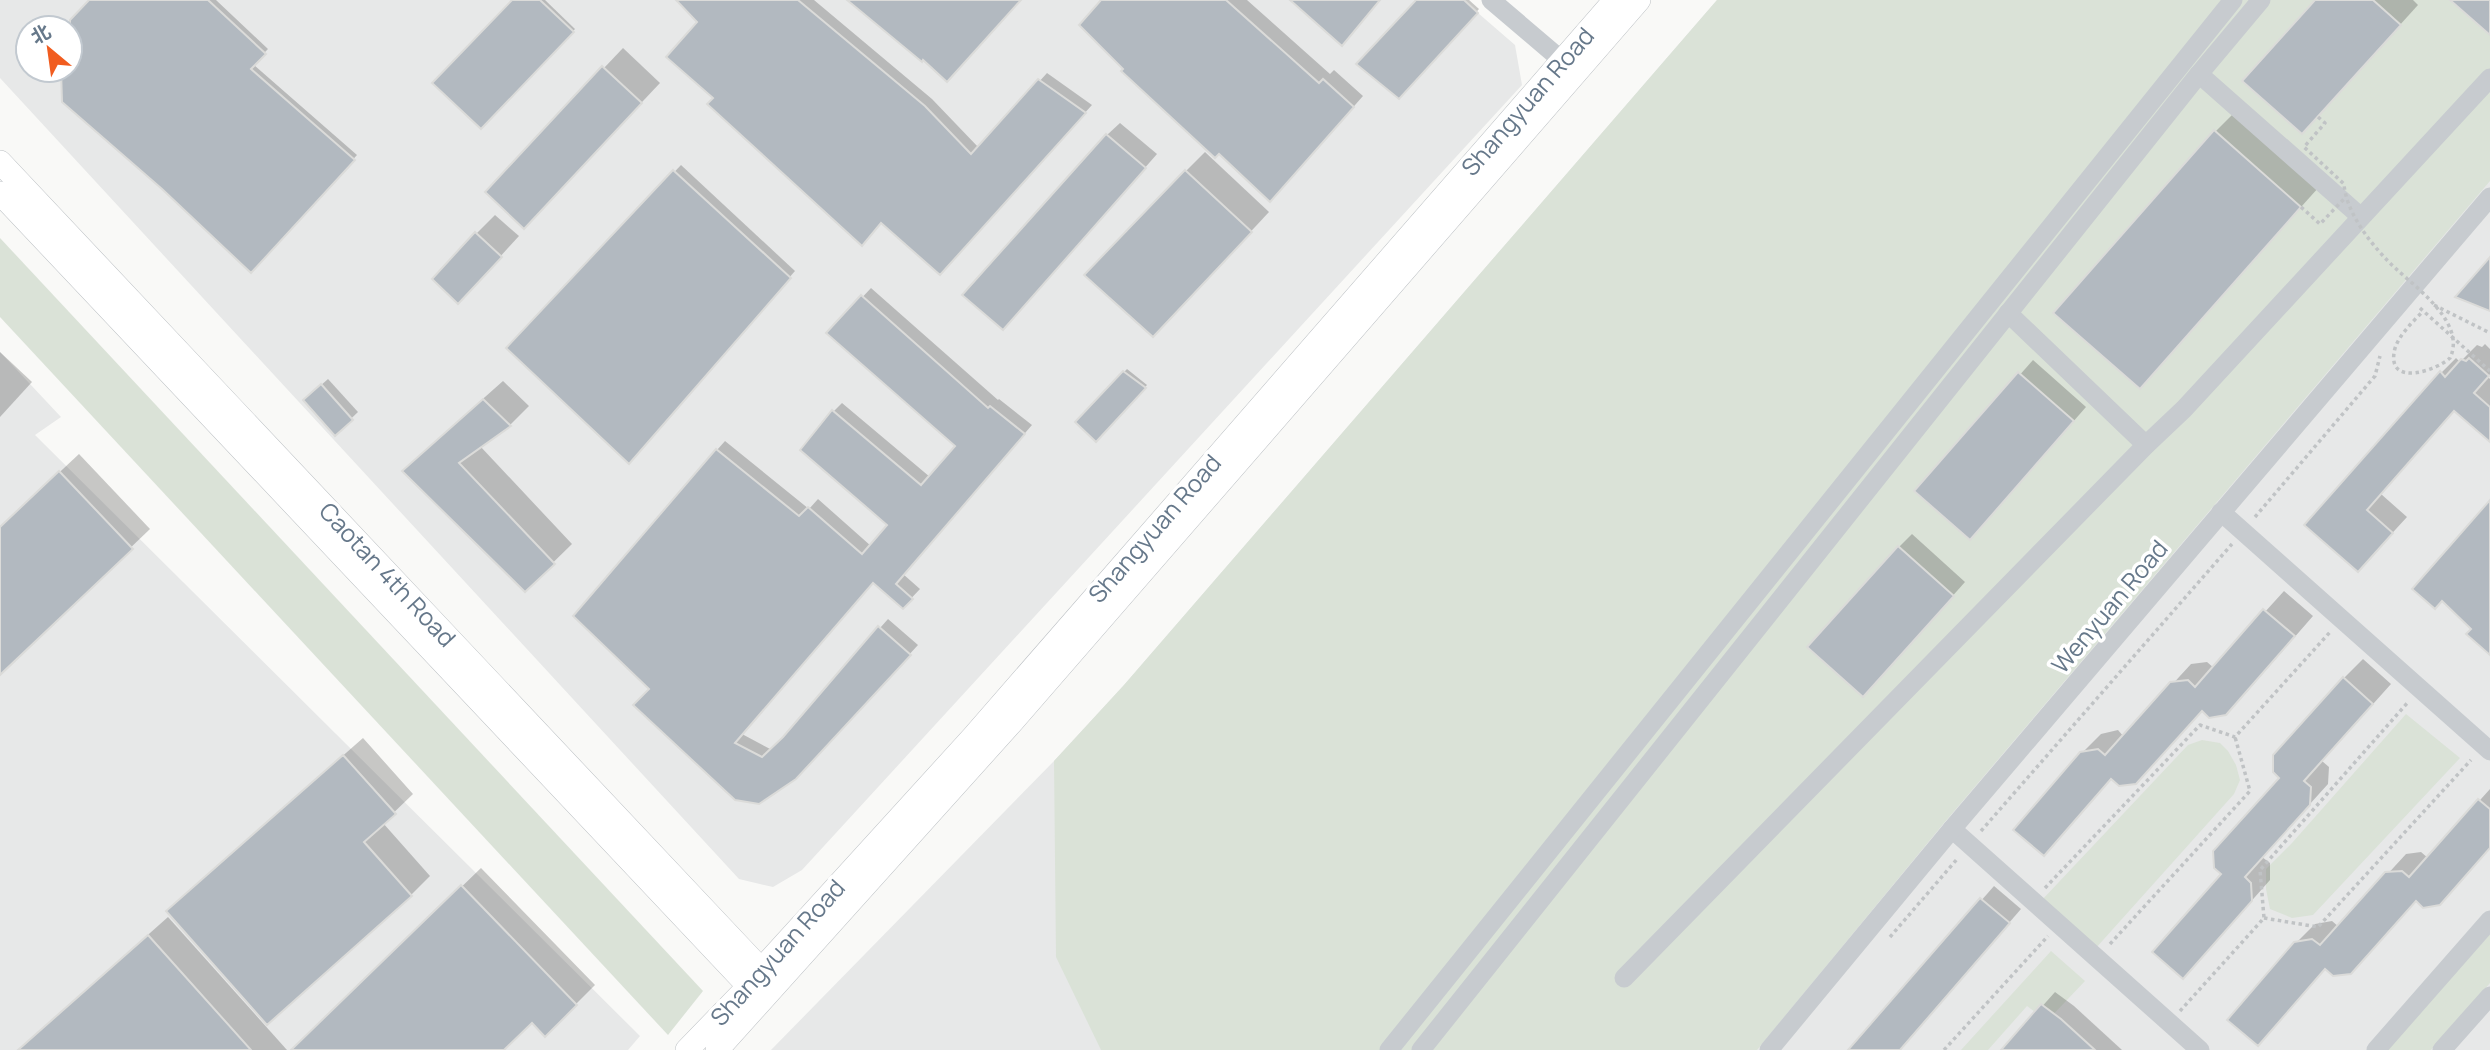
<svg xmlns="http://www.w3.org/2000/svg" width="2490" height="1050" viewBox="0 0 2490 1050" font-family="Manrope,'Noto Sans SC',sans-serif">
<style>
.built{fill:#e7e8e8;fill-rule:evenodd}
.green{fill:#dae2d7}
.shadow{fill:#0003}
.building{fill:#b2b9c0;stroke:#dbdbd9;stroke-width:2}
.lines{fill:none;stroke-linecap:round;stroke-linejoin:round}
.major-casing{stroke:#bcc0c4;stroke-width:24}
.path{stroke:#c0c3c5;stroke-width:3.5;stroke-dasharray:3.5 3.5;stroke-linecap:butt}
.minor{stroke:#c7cbcf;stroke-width:19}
.major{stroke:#fff;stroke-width:23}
.path-bridge{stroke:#c0c3c5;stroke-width:3.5;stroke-dasharray:3.5 3.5;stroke-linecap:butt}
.labels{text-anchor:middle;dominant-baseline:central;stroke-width:7;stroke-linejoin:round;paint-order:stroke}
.street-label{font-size:24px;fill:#66788a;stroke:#fff}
</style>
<rect width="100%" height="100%" fill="#f9f9f7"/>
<g class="built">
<path d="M0 0H1463L1515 45 1522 85 802 870 773 887 739 879 0 78ZM28 28H70V70H28Z"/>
<path d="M1717 0H2490V1050H771L1054 761 1124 685Z"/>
<path d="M0 352 61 417 35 435 640 1036 628 1050H0Z"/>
</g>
<g class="green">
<path d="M1717 0H2490V181L1944 823 1757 1050H1101L1056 957 1054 761 1124 685Z"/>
<path d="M0 238 703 991 668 1035 0 317Z"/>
<path d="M2406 714 2460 758 2313 915 2292 918 2270 909 2266 889V869L2292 843Z"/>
<path d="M2202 740 2220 743 2228 751 2236 765 2240 780 2234 794 2095 949 2042 900 2188 745Z"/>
<path d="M2490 934V983L2431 1050H2387Z"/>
<path d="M2051 951 2085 981 2047 1021 2027 1006 1988 1050H1961Z"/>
</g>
<g class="shadow">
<path d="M91 0H216L268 49 253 64 357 155 251 271 62 70H70V28H64Z"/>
<path d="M514 0H545L575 29 481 127Z"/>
<path d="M678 0H814L932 99 979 148 1047 73 1092 105 947 265 882 222 716 97 700 22Z"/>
<path d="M1103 0H1247L1330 74 1334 70 1363 96 1280 190 1219 151Z"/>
<path d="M1419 0H1469L1479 9 1398 97Z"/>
<path d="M2317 0H2413L2418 5 2320 113Z"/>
<path d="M623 48 660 83 543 207 487 191Z"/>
<path d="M2234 113 2319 187 2140 387 2215 132Z"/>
<path d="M1120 123 1157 154 1016 315 1107 135Z"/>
<path d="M1205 152 1269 212 1172 316 1186 171Z"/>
<path d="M681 165 795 271 635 455 508 348Z"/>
<path d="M495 215 519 236 477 282V233Z"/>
<path d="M871 288 998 400 999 399 1032 425 903 574 920 589 903 607 874 582 742 734 772 750 888 619 918 645 805 768 759 802 651 689 717 450 725 441 809 509 818 499 871 546 890 524 802 449 834 411 842 403 930 477 957 446 829 333Z"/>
<path d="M2485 344 2490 349V374L2488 377 2490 379V440L2455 409 2381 494 2407 517 2373 554 2307 525 2441 373 2456 358 2460 362 2477 345 2482 347Z"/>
<path d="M0 352 32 382 0 417Z"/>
<path d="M2033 360 2086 407 1983 525 1917 491Z"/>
<path d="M1127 369 1147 385 1096 439 1077 421Z"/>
<path d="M328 379 358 412 336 433 311 394Z"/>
<path d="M503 381 529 406 510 425 480 446 572 544 525 590 423 452Z"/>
<path d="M79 454 150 529 0 673V528Z"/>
<path d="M1912 534 1965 582 1876 682 1899 547Z"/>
<path d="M2284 591 2313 616 2245 694 2225 713 2203 709 2112 778 2044 854 2081 754 2101 734 2118 730 2124 737 2191 664 2207 662 2214 668Z"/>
<path d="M2363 659 2391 684 2322 761 2329 767 2328 784 2262 857 2270 863V880L2201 958 2223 874 2344 678Z"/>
<path d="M363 738 413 794 383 823 430 876 411 895 188 892Z"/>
<path d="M2490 789V848L2459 884 2439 903 2417 899 2326 968 2258 1044 2295 944 2315 924 2332 921 2339 927 2406 854 2421 852 2428 858Z"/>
<path d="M481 868 595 985 576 1004 545 1034 532 1021 502 1050H293Z"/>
<path d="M1994 886 2021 909 1899 1050H1850Z"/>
<path d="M168 917 287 1050H20L33 1037Z"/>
<path d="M2055 992 2074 1006 2122 1050H2003Z"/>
</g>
<g class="building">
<path d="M89 0H208L266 54 251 69 355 160 251 273 162 189 62 102 61 70H70V20Z"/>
<path d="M512 0H540L574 32 481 129 432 83Z"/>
<path d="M676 0H798L925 106 971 154 1038 79 1086 113 940 275 881 223 862 246 707 104 713 98 666 57 697 22Z"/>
<path d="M847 0H1021L947 82 923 60 922 62Z"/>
<path d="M1101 0H1226L1319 83 1323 79 1354 107 1270 202 1219 154 1215 158 1121 71 1123 69 1079 25Z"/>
<path d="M1290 0H1380L1342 46Z"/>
<path d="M1416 0H1464L1478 13 1399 99 1356 64Z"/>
<path d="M2315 0H2373L2401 25 2302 134 2242 81Z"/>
<path d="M2450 0H2490V35Z"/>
<path d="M602 66 642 103 524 229 485 192Z"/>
<path d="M2214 130 2301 207 2140 389 2053 313Z"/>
<path d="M1106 134 1146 168 1003 330 962 295Z"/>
<path d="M673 170 791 278 629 464 506 348Z"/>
<path d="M1185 170 1252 232 1153 337 1084 275Z"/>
<path d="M475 232 502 257 458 304 432 279Z"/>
<path d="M2490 257V311L2455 297Z"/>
<path d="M861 295 988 408 990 406 1025 434 896 584 913 599 903 609 873 583 735 743 762 757 783 737 878 626 911 655 796 779 759 804 735 800 633 705 649 689 573 616 716 449 799 516 808 507 862 554 887 525 800 450 832 410 921 485 955 446 826 333Z"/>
<path d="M2469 358 2489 376 2474 393 2490 407V442L2454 411 2367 510 2393 533 2358 572 2304 525 2440 371 2445 377 2461 359 2466 361Z"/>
<path d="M1123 371 1146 388 1096 442 1075 422Z"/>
<path d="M2018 372 2074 421 1970 540 1914 491Z"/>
<path d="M321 384 353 420 335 436 303 400Z"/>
<path d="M483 399 511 426 459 463 555 564 525 592 402 471Z"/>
<path d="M59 471 133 549 0 675V527Z"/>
<path d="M2490 500V655L2466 634 2471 629 2442 601 2435 609 2412 589Z"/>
<path d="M1898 546 1954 596 1863 697 1807 647Z"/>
<path d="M2263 609 2295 636 2226 715 2209 718 2202 711 2136 784 2119 786 2111 779 2044 856 2013 830 2080 752 2098 749 2105 755 2170 682 2188 680 2195 687Z"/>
<path d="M2343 677 2373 704 2304 781 2311 787 2310 805 2245 877 2251 883 2252 901 2183 979 2152 952 2221 874 2214 868 2213 851 2279 778 2273 772V755Z"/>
<path d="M343 755 396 814 364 842 412 896 267 1025 166 911Z"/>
<path d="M2478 799 2490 809V848L2440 905 2423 908 2416 901 2351 974 2333 976 2325 969 2258 1046 2227 1020 2294 942 2312 939 2320 945 2385 872 2402 871 2409 877Z"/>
<path d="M461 885 577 1005 545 1037 532 1023 504 1050H291Z"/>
<path d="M1980 898 2010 923 1900 1050H1848Z"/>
<path d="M148 935 251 1050H18Z"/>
<path d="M2041 1004 2061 1019 2095 1050H2001Z"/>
</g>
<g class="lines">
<defs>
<g id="major">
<path d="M0 162 770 979"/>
<path d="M0 193 757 995"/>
<path d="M687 1050 749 986 761 970 973 737 1615 0"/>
<path d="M717 1050 1012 722 1639 0"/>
</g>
</defs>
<use href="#major" class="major-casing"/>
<g class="path">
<path d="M2434 305 2490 333"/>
<path d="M2420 308 2490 371"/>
<path d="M2255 517 2375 376 2380 356"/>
<path d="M1981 831 2232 544"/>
<path d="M2045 888 2200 725 2235 737 2331 631"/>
<path d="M2264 918 2318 927 2471 760"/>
<path d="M1890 937 1958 858"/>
<path d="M2110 944 2250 791 2235 737"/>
<path d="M2180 1011 2264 918 2260 870 2409 701"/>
<path d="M1944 1050 2048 936"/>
</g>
<g class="minor">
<path d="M1491 0 1572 69"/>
<path d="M2199 74 2361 217"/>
<path d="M2008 313 2146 445"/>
<path d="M2221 512 2490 751"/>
<path d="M1952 829 2200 1050"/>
<path d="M1624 978 2146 445 2184 409 2490 78"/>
<path d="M1389 1050 2233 0"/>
<path d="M1421 1050 2199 74 2261 0"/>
<path d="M1769 1050 1952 829 2490 197"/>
<path d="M2376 1050 2490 920"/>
<path d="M2442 1050 2490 996"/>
</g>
<use href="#major" class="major"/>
<g class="path-bridge">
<path d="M2318 117 2325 123 2304 147 2344 184C2346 211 2368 240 2386 259 2408 283 2468 320 2450 358 2437 370 2389 387 2394 353 2396 337 2413 322 2423 311"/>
<path d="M2301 207 2320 224 2345 198"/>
</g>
</g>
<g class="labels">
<g class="street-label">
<text transform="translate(1527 101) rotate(-49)">Shangyuan Road</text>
<text transform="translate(1154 528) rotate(-49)">Shangyuan Road</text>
<text transform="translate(388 574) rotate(47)">Caotan 4th Road</text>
<text transform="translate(2109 606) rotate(-50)">Wenyuan Road</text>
<text transform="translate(777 952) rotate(-48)">Shangyuan Road</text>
</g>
</g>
<g transform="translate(49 49) rotate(331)"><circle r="33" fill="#ffffff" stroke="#c2c9d0" stroke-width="2"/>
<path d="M0-5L12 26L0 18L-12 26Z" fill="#f15c1f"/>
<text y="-10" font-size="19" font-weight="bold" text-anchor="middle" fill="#66788a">北</text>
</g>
</svg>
